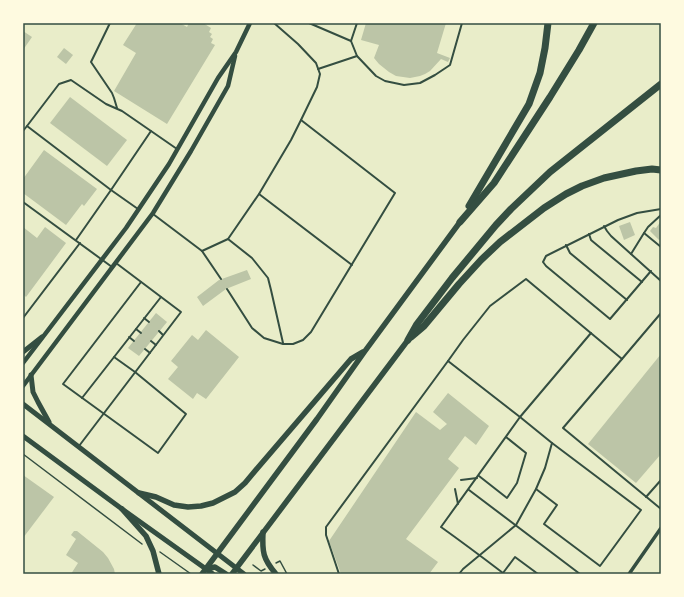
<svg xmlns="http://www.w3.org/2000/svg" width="684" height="597" viewBox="0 0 684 597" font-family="'PT Sans',sans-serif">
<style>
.building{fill:#bcc5a7}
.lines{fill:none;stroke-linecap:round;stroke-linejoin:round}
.path{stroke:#344e41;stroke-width:1.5}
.service{stroke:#344e41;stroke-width:2}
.minor{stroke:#344e41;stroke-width:3.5}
.tertiary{stroke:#344e41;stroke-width:4.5}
.secondary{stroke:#344e41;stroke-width:5}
.primary{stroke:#344e41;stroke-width:5.5}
.motorway{stroke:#344e41;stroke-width:7}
.neatline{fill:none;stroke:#344e41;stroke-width:1.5}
</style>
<rect width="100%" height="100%" fill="#e9edc9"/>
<g class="building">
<path d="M137 23H180L187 27 189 23H203L211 28 209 32 212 34 210 37 213 39 211 43 215 45 167 124 114 91 136 53 123 45Z"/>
<path d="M366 23H446L437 53 450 58 448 62 441 59 430 71 425 74 420 76 410 78 396 76 389 72 379 64 374 58 379 45 361 40Z"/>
<path d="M23 31 32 37 23 50Z"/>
<path d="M64 48 73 55 66 64 57 57Z"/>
<path d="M70 97 127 140 107 166 50 123Z"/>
<path d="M44 150 97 189 84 206 82 204 66 225 23 193V179Z"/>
<path d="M661 221V238L659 240 650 231 653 227 656 228Z"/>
<path d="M630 222 635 235 624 240 619 226Z"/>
<path d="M23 227 37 238 45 227 66 243 26 297 23 294Z"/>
<path d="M247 270 251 279 226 289 203 306 197 297 219 280Z"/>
<path d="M156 313 167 322 139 356 128 348Z"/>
<path d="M206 330 239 357 206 399 197 393 193 399 168 379 178 367 171 361 192 335 198 340Z"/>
<path d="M661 354V454L636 483 588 444Z"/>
<path d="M448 393 489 426 476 445 465 436 448 459 459 468 406 539 438 562 429 574H341L329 541 416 412 440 430 447 424 433 412Z"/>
<path d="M23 475 54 497 23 538Z"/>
<path d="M74 531H77L103 552 108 558 114 569 115 574H71L78 563 66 555 76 539 71 535Z"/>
</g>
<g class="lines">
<g class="path">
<path d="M23 454 142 544"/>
<path d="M160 552 191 574"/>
<path d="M276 563 280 561 287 574"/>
<path d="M253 565 261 571 265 569"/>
</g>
<g class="service">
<path d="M110 23 91 62 112 93 114 98 117 108"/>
<path d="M213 23H214"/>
<path d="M309 23 351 41 357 23"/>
<path d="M351 41 357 56"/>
<path d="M318 69 357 56 376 76 385 81 404 85 420 83 435 75 450 65 462 23"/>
<path d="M23 131 27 126"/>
<path d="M259 194 352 265"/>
<path d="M23 202 112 267"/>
<path d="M138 209 111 190 27 126 59 84 71 80 106 104 122 111 151 131"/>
<path d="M153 214 202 251 228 239 259 194 291 140 301 120 317 87 320 74 316 63 298 44 274 23"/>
<path d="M604 226 607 231 611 236 661 281"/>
<path d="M644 233 648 227 661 215"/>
<path d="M589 234 591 240 597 245 642 282"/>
<path d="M228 239 252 258 268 278 271 290 283 343"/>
<path d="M76 240 111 190 151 131 177 149"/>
<path d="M566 245 570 253 627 300"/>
<path d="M202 251 221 279"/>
<path d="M631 254 644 233 661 247"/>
<path d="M651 271 610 319 546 266 543 262 546 256 618 220 637 213 661 209"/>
<path d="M227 289 252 328 264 338 283 344H293L303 340 311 332 395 193 301 120"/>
<path d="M23 318 80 243"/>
<path d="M144 318 149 322"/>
<path d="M136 329 141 333"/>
<path d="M159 331 163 335"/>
<path d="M129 337 134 341"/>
<path d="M151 341 156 345"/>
<path d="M145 349 150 353"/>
<path d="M114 357 135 372 186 414 158 453 63 384 141 282"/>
<path d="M622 359 661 313"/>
<path d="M448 361 463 340 490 306 526 279 622 359 563 428 661 509"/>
<path d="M82 398 161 297"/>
<path d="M79 446 181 312 116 263"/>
<path d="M479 476 507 498 517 483 526 453 506 437"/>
<path d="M461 480 477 478"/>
<path d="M455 489 458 504"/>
<path d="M536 489 557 505 544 524 600 566 641 510 552 443"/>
<path d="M469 490 580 574"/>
<path d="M646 497 661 480"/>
<path d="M339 574 326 535V527L448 361 520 417 591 333"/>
<path d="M459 574 463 569 516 525 536 489 545 468 552 443 520 417 441 527C462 542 482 557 503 573L515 557 538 574"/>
</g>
<path class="minor" d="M629 574 661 528"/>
<g class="tertiary">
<path d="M23 363 126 228 169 164 218 78 236 52 250 23"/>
<path d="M23 386 153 213 191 151 228 86 235 56"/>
</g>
<g class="secondary">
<path d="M23 352 42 337"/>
<path d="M31 375 33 392 38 402 49 422"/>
<path d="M23 404 244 574"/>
<path d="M23 436 122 509 213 574"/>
</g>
<g class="primary">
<path d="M139 493 156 497 174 505 188 507 201 506 213 503 235 492 245 483 255 471 351 359 363 352"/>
<path d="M122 509 146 536 153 551 159 574"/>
<path d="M263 532C262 552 263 559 276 574"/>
<path d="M206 569 215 567 226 574"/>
<path d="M202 574 317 419 365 351 460 222"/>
<path d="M232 574 408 340"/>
</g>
<g class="motorway">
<path d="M469 206 529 104 540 73 545 48 548 23"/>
<path d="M460 222 494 183 550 97 579 50 594 23"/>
<path d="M411 337 424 326 459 284 481 260 500 242 544 208 566 194 582 186 604 178 636 171 652 169 661 170"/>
<path d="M408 340 417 324 452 278 496 225 511 209 550 172 661 84"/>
</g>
</g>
<rect width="684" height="597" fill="none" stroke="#fefae0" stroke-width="48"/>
<rect x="24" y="24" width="636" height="549" class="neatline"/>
</svg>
